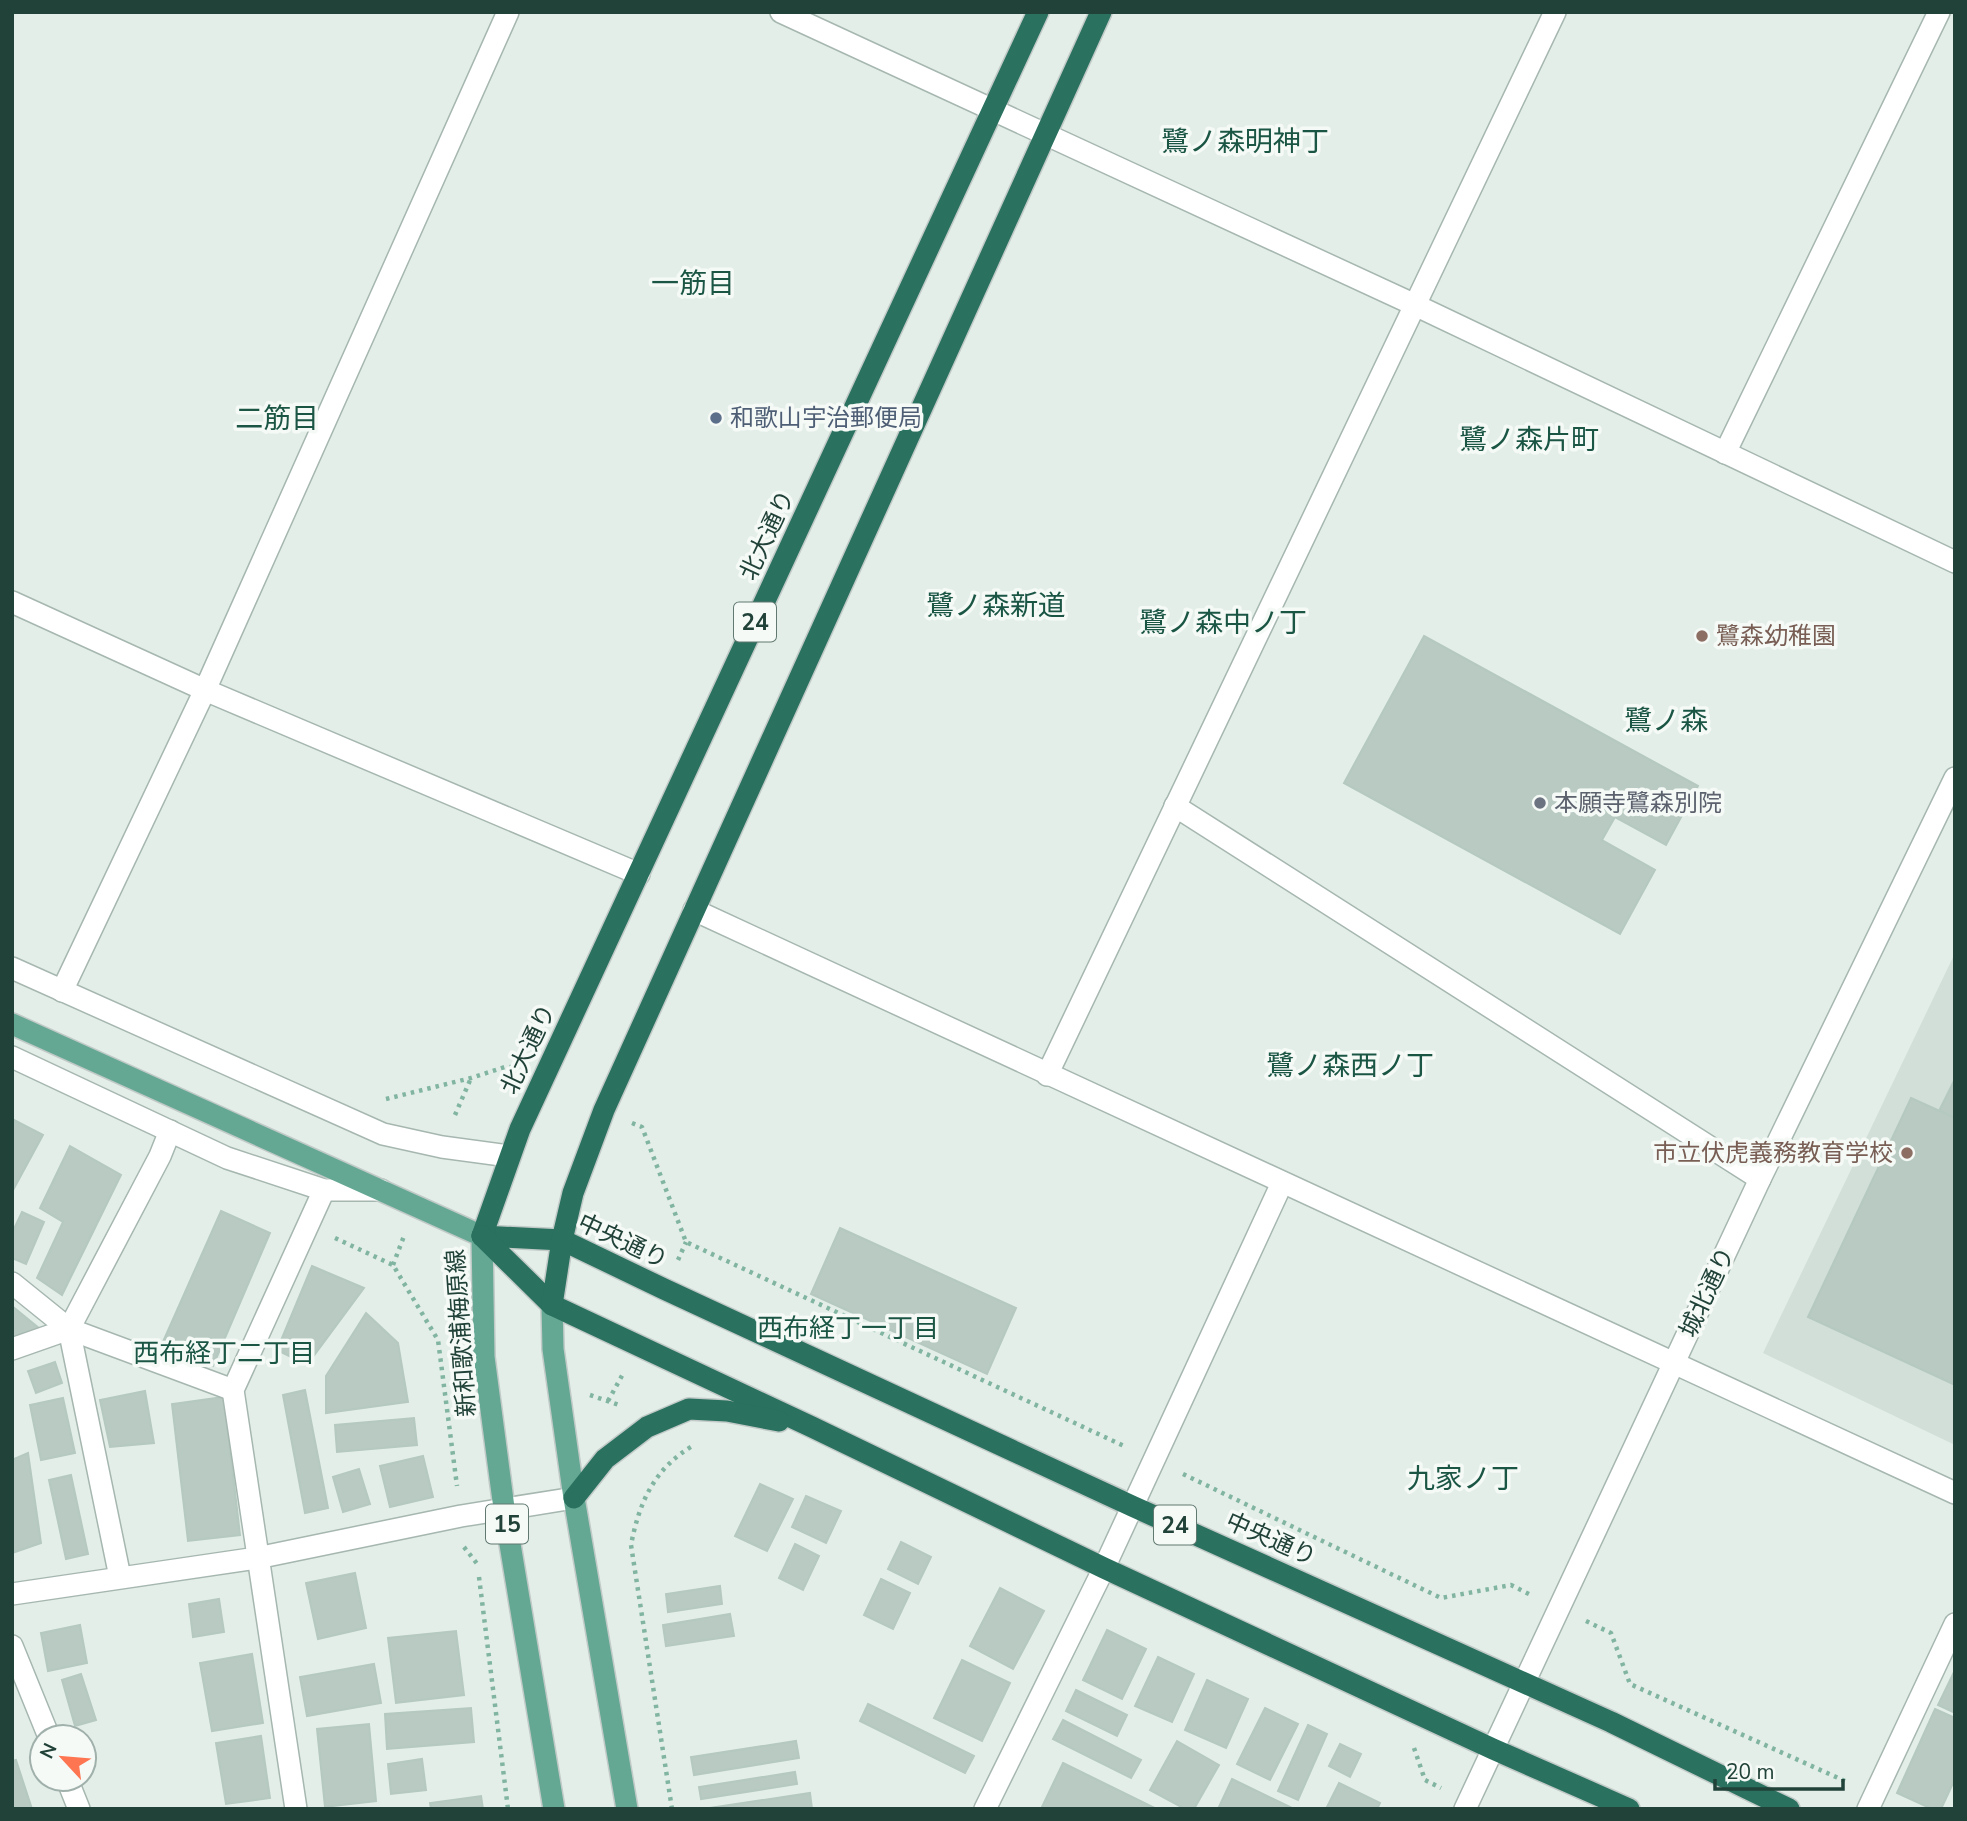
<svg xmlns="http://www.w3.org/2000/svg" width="1967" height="1821" viewBox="0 0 1967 1821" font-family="'Nunito Sans','Noto Sans JP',sans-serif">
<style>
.built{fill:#d1dfd8}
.building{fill:#b8cac2;stroke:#b5c9c0;stroke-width:2}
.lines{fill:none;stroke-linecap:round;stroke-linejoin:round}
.minor-casing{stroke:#a6b7b0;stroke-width:24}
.major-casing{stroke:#c1cac7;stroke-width:24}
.highway-casing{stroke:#c1cac7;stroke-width:24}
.path{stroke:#81b5a2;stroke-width:4.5;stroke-dasharray:3.5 5;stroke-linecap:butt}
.minor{stroke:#fff;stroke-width:21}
.major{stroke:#64a894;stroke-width:21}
.highway{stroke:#2a715f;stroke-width:21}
.service-dot{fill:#5c6f8a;stroke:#f5faf7;stroke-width:2.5}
.education-dot{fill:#8d6e63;stroke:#f5faf7;stroke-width:2.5}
.worship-dot{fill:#6b7280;stroke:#f5faf7;stroke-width:2.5}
.labels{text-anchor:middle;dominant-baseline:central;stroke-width:7;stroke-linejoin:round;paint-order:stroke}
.shield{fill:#f5faf7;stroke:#617971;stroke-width:2}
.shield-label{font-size:23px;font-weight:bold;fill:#214238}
.service-label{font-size:24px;fill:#4e5e75;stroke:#f5faf7;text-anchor:start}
.street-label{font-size:24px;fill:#214238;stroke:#f5faf7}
.education-label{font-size:24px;fill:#785e54;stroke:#f5faf7;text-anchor:start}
.worship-label{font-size:24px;fill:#5b616d;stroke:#f5faf7;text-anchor:start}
.neighbourhood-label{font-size:26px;fill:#1b5645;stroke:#f5faf7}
.quarter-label{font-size:28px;fill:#1b5645;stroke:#f5faf7}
</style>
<rect width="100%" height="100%" fill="#e4eee9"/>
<path class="built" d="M1955 953V1445L1763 1353Z"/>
<g class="building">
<path d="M1424 636 1698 786 1666 845 1615 817 1602 840 1655 870 1620 934 1344 783Z"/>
<path d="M1955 1079V1118L1939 1111Z"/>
<path d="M1911 1098 1955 1118V1385L1808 1317Z"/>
<path d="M12 1119 43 1135 12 1192Z"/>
<path d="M70 1146 121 1175 62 1295 37 1278 63 1222 40 1208Z"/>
<path d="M221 1211 270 1233 213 1366 162 1344Z"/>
<path d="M22 1212 44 1222 26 1264 12 1258V1233Z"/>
<path d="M840 1228 1016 1308 987 1374 811 1294Z"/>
<path d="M312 1266 364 1288 307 1365 277 1350Z"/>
<path d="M12 1306 40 1329 12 1339Z"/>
<path d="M366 1313 398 1343 408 1402 326 1413V1376Z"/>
<path d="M55 1362 62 1383 36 1393 28 1371Z"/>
<path d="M305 1390 328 1508 305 1513 283 1395Z"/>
<path d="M145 1391 154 1443 110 1447 100 1400Z"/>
<path d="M224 1397 240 1535 188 1541 172 1404Z"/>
<path d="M63 1398 75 1453 41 1460 30 1405Z"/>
<path d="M414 1418 417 1445 337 1452 335 1425Z"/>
<path d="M28 1453 41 1543 12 1553V1460Z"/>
<path d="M423 1456 433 1497 390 1507 380 1466Z"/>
<path d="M359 1469 370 1504 343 1512 333 1477Z"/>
<path d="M71 1475 88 1554 66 1559 49 1480Z"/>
<path d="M760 1484 793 1499 767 1551 735 1536Z"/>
<path d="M806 1496 841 1511 826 1543 792 1527Z"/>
<path d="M901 1542 931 1557 918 1584 888 1569Z"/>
<path d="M795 1544 819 1556 803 1590 779 1578Z"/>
<path d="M355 1573 366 1628 318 1639 306 1583Z"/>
<path d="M881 1579 910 1593 893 1629 864 1615Z"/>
<path d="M720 1586 722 1604 668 1612 666 1594Z"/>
<path d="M1000 1588 1044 1611 1013 1669 970 1646Z"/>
<path d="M219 1599 224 1632 193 1637 189 1604Z"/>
<path d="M730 1614 734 1636 666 1646 663 1625Z"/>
<path d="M80 1625 87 1663 48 1671 41 1633Z"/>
<path d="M1107 1630 1146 1649 1122 1699 1083 1680Z"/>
<path d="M456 1631 464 1695 396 1703 388 1638Z"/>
<path d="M252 1654 263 1723 212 1731 200 1663Z"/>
<path d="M1158 1657 1194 1674 1172 1722 1135 1706Z"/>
<path d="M962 1660 1010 1683 982 1741 934 1718Z"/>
<path d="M374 1664 381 1703 307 1716 300 1677Z"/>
<path d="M1955 1670V1713L1938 1705Z"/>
<path d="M81 1674 96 1720 75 1726 62 1680Z"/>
<path d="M1207 1680 1248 1699 1226 1748 1185 1730Z"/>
<path d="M1076 1690 1127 1715 1117 1736 1066 1711Z"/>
<path d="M868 1704 974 1756 965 1773 860 1721Z"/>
<path d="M471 1708 474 1742 387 1749 385 1714Z"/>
<path d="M1265 1708 1298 1724 1270 1780 1237 1764Z"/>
<path d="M1935 1709 1955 1718V1779L1941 1809H1932L1897 1793Z"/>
<path d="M1063 1720 1141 1760 1131 1778 1053 1739Z"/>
<path d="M369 1724 376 1801 325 1807 317 1729Z"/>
<path d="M1308 1725 1327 1734 1298 1800 1278 1791Z"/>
<path d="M261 1736 270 1798 226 1804 216 1743Z"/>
<path d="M796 1741 799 1758 694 1775 691 1757Z"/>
<path d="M1177 1741 1219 1765 1194 1809H1185L1150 1790Z"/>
<path d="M1340 1744 1361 1754 1350 1777 1329 1766Z"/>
<path d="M422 1759 426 1790 391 1794 388 1764Z"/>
<path d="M16 1760 32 1809H12V1761Z"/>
<path d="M1063 1763 1155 1808V1809H1041Z"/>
<path d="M795 1772 797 1784 701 1799 699 1787Z"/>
<path d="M1232 1779 1294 1809H1218Z"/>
<path d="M1339 1783 1380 1803 1377 1809H1326Z"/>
<path d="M810 1793 812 1809H703Z"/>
<path d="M481 1796 483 1809H431L430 1803Z"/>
</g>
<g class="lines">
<defs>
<g id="minor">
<path d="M781 12 1415 305 1955 562"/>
<path d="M1725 453 1939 12"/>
<path d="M12 602 205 690 639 874"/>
<path d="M1175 806 1760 1179"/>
<path d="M694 910 1955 1493"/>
<path d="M12 968 383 1134 442 1147 509 1156"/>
<path d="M62 991 205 690 508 12"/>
<path d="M12 1057 227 1158 324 1190H381"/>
<path d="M1047 1075 1555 12"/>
<path d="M12 1283 69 1329 233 1390"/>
<path d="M69 1329 160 1156 170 1131"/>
<path d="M12 1349 69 1329 120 1577"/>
<path d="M12 1594 257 1558 461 1516 574 1498"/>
<path d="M12 1646 49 1737"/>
<path d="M67 1779 79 1809"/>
<path d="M296 1809 233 1390 324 1190"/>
<path d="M985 1809 1104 1568 1282 1183"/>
<path d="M1465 1809 1760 1179 1955 778"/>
<path d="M1868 1809 1955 1624"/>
</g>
<g id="major">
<path d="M12 1024 482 1236 484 1357 504 1508 554 1809"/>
<path d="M552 1305 553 1349 574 1498 627 1809"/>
</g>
<g id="highway">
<path d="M482 1236 562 1240 664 1289 1132 1506 1611 1722 1789 1809"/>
<path d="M482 1236 520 1129 1038 12"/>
<path d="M482 1236 552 1305 812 1427 1104 1568 1493 1749 1629 1809"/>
<path d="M552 1305 562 1240 573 1193 604 1110 1101 12"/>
<path d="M574 1498 605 1459 647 1427 689 1409 727 1411 779 1421"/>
</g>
</defs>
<use href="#minor" class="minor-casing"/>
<use href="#major" class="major-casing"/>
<use href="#highway" class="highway-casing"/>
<g class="path">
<path d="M386 1099 471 1078 508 1066 512 1068"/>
<path d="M455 1115 471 1078"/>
<path d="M632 1123 642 1127 686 1242 1124 1446"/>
<path d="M335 1238 393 1265 438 1340 457 1486"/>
<path d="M678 1260 686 1242"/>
<path d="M393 1265 404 1236"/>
<path d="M590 1395 622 1406"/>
<path d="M608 1401 624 1372"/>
<path d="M1183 1474 1441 1598 1511 1585 1531 1595"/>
<path d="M464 1547 478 1565"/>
<path d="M479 1577 508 1809"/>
<path d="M1586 1621 1611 1633 1630 1684 1847 1782"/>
<path d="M1414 1748 1425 1780 1441 1788"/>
<path d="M672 1809 631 1545C639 1503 654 1468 694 1445"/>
</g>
<use href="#minor" class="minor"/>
<use href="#major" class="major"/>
<use href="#highway" class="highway"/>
</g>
<circle class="service-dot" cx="716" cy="418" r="7"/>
<g class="education-dot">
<circle cx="1702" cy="636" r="7"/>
<circle cx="1907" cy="1153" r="7"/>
</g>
<circle class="worship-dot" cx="1540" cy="803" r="7"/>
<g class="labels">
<g class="shield">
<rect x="734" y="602.5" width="42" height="39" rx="5"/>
<rect x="486" y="1504.5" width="42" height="39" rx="5"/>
<rect x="1154" y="1505.5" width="42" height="39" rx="5"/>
</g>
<g class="shield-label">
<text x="755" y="622">24</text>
<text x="507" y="1524">15</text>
<text x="1175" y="1525">24</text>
</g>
<g class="service-label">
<text x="730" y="418">和歌山宇治郵便局</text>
</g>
<g class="street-label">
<text transform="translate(767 535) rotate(-65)">北大通り</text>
<text transform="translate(528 1049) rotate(-65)">北大通り</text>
<text transform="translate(623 1241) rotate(25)">中央通り</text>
<text transform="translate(1707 1292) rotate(-65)">城北通り</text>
<text transform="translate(461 1333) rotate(-94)">新和歌浦梅原線</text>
<text transform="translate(1271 1539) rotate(24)">中央通り</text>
</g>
<g class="education-label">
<text x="1716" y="636">鷺森幼稚園</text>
<text x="1893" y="1153" text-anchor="end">市立伏虎義務教育学校</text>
</g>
<g class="worship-label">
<text x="1554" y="803">本願寺鷺森別院</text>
</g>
<g class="neighbourhood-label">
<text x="848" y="1328">西布経丁一丁目</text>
<text x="224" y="1353">西布経丁二丁目</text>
</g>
<g class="quarter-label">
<text x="1245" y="142">鷺ノ森明神丁</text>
<text x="693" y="284">一筋目</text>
<text x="277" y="419">二筋目</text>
<text x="1529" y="440">鷺ノ森片町</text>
<text x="996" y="606">鷺ノ森新道</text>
<text x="1223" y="623">鷺ノ森中ノ丁</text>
<text x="1666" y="721">鷺ノ森</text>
<text x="1350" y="1066">鷺ノ森西ノ丁</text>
<text x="1463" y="1479">九家ノ丁</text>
</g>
</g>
<rect width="1967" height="1821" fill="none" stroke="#214238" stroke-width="28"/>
<g transform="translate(63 1758) rotate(296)"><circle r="33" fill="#f5faf7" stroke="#a0b0ab" stroke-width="2"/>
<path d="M0-5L12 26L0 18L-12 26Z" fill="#fe7552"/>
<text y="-10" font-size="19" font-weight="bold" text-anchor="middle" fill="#214238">N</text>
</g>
<path d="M1715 1779v10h128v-10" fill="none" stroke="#214238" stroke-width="3.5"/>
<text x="1726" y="1779" font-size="21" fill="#214238" stroke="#f5faf7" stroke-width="5" paint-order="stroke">20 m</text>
</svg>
